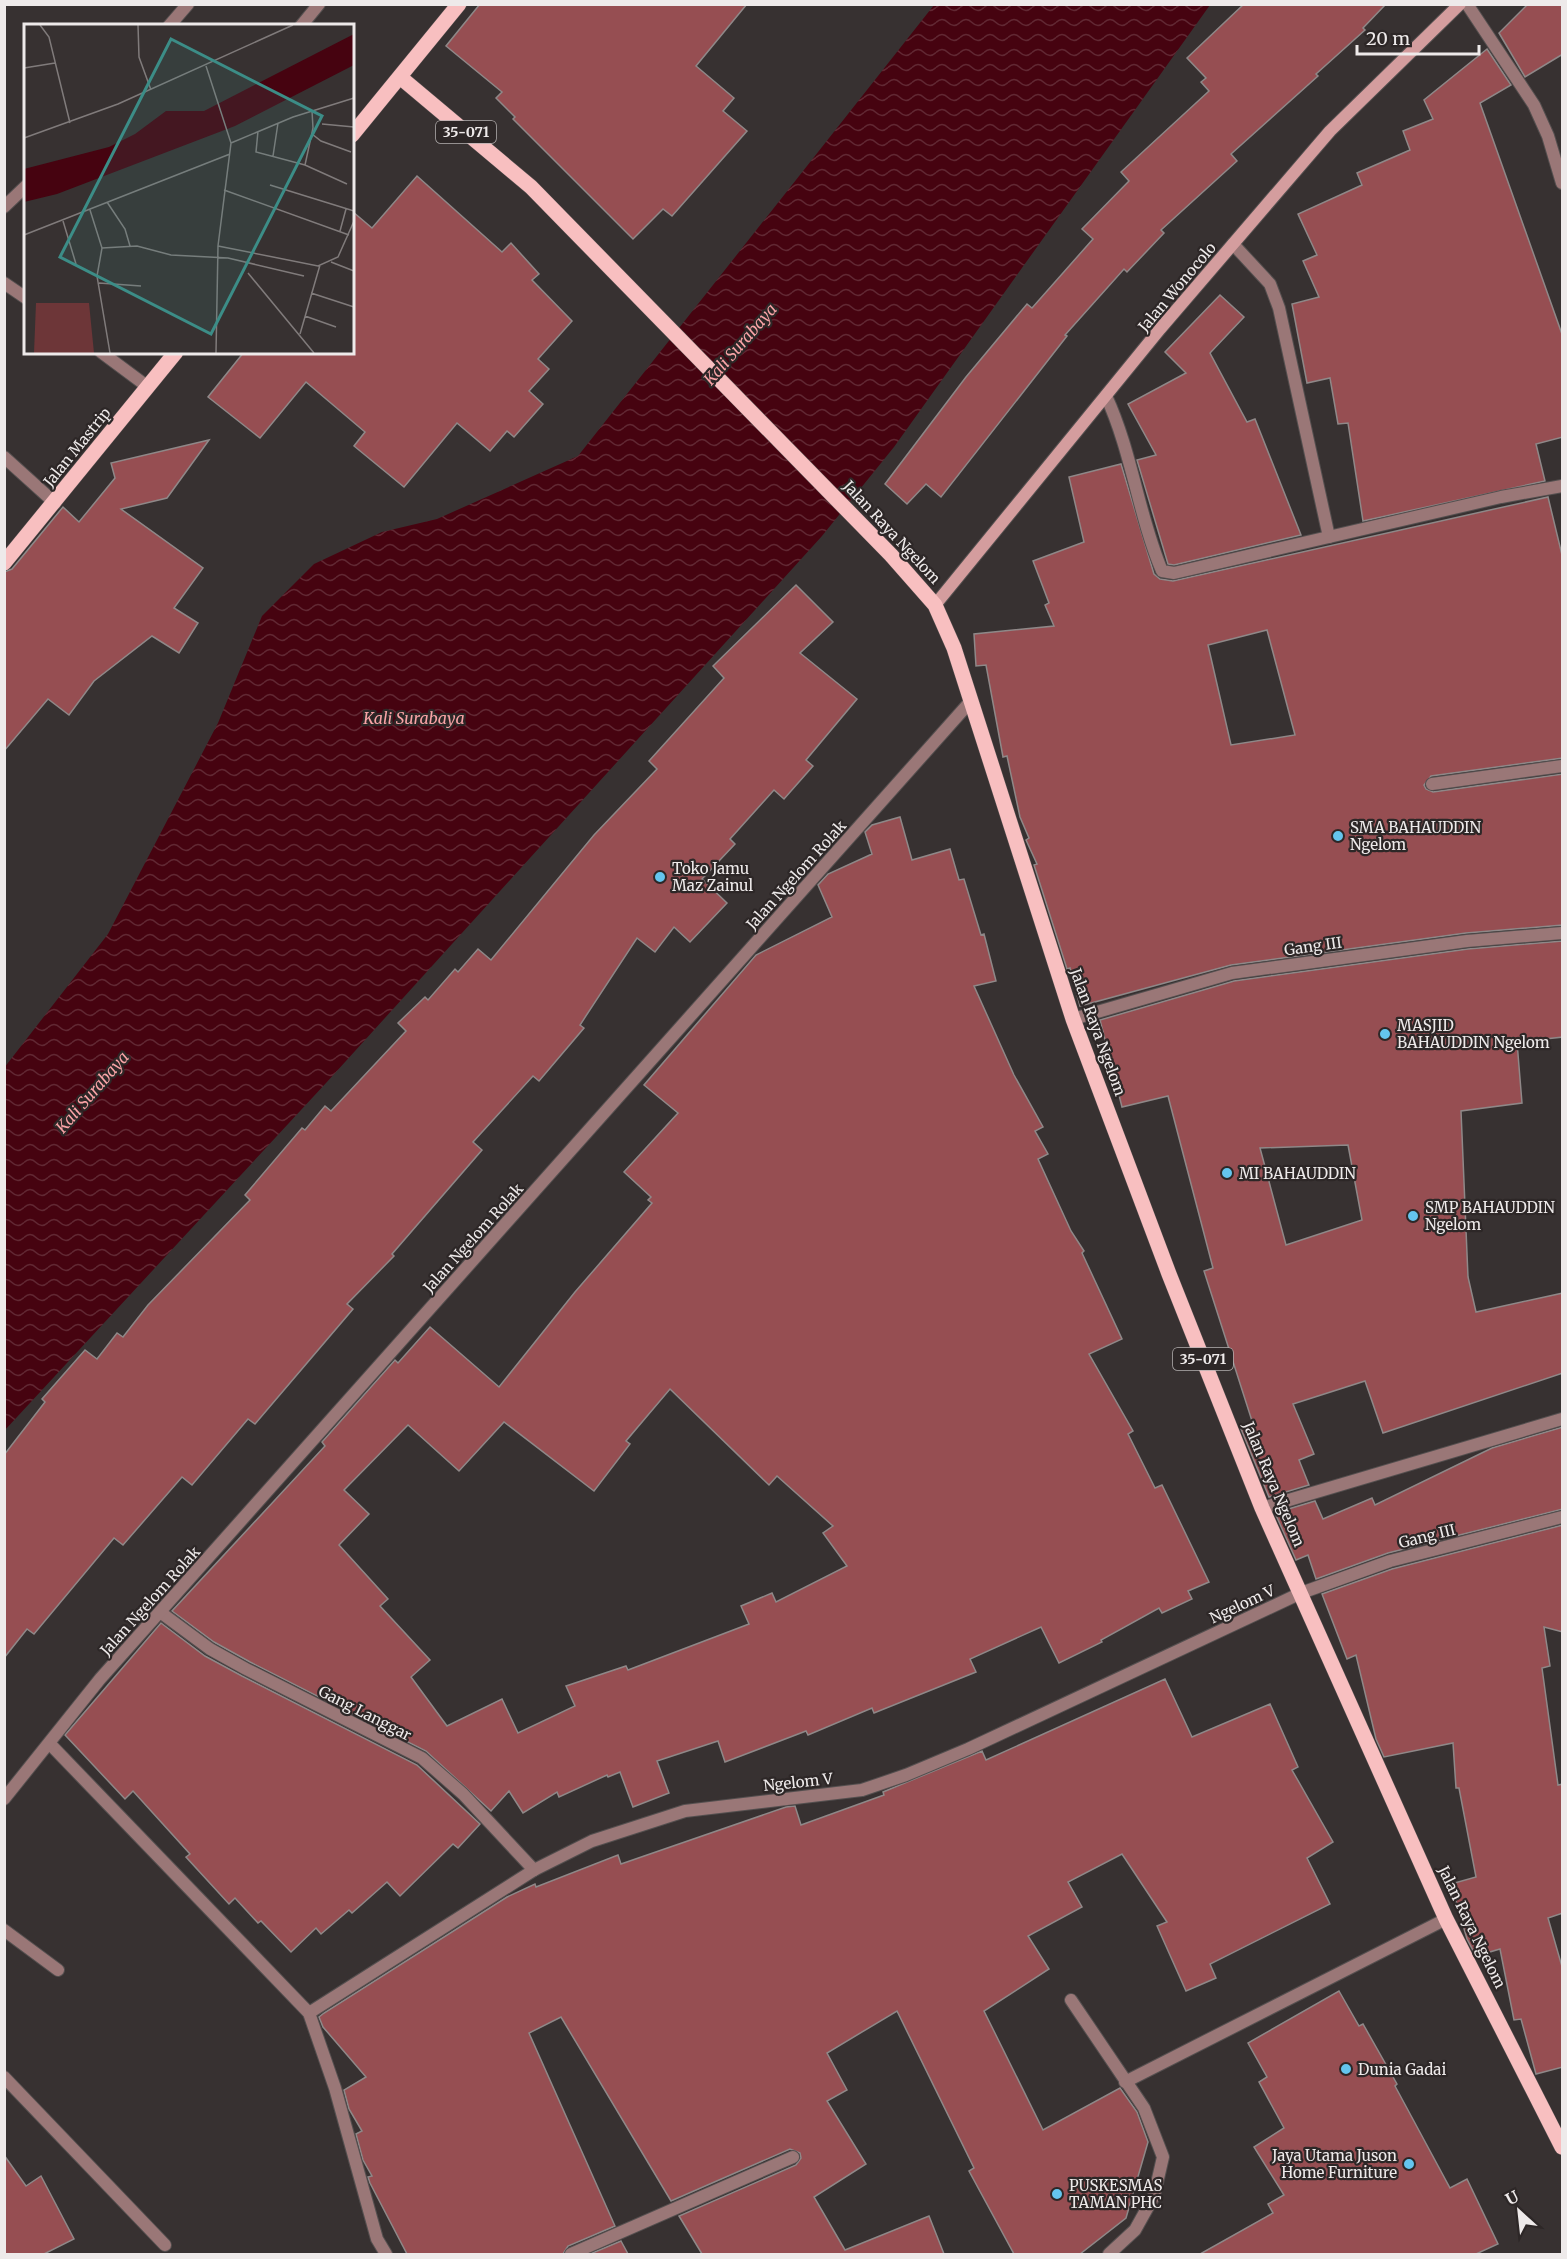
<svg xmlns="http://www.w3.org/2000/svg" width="1567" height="2259" viewBox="0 0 1567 2259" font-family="Merriweather,serif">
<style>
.water{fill:url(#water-waves)}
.building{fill:#964e52;stroke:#8f8888;stroke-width:1.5;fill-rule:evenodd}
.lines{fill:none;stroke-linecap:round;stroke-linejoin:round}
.lane-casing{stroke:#544f4f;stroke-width:14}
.street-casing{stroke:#544f4f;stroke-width:14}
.secondary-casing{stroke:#544f4f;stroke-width:14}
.primary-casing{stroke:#544f4f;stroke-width:16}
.lane{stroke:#9a7777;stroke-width:12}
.street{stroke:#9a7777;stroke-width:12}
.secondary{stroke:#d49d9e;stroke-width:12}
.primary{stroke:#f8bfc0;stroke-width:15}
.poi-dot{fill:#64c5ee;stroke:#2d2727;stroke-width:2}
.labels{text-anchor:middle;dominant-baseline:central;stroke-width:4.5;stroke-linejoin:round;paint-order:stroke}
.shield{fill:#2d2727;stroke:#b4b0b0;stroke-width:1.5}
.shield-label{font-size:14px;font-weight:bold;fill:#eeeaea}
.street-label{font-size:15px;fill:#eeeaea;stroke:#2d2727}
.poi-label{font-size:15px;fill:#eeeaea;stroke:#2d2727;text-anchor:start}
.water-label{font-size:16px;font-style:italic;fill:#f9a3a6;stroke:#2d2727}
.inset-road{fill:none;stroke:#807b7b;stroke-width:1.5}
.view{fill:#3c8d87;fill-opacity:0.15;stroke:#3c8d87;stroke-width:3}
.inset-edge{fill:none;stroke:#eeeaea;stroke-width:3}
</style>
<defs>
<pattern id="water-waves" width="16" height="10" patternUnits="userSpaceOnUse" patternTransform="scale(1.5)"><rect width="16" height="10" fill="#460310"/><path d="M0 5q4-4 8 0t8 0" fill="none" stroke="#612833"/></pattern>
</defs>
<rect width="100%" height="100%" fill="#373131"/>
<path class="water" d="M934 5H1210L894 447 822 536 326 1083 5 1430 4 1068 108 934 218 723 262 616 314 564 382 532 437 519 578 456Z"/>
<g class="building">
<path d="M480 4H747L696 66 734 98 723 111 747 131 672 216 663 209 633 239 513 119 515 117 496 98 502 92 446 46Z"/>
<path d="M1244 4H1386L1363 28 1365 30 1316 74 1318 76 1231 154 1237 161 1161 230 1164 233 1127 272 1124 269 1065 335 1067 336 941 497 926 484 907 504 885 484 966 377 1027 304 1032 308 1093 239 1082 229 1129 181 1121 172 1209 91 1201 82 1206 78 1187 58Z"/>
<path d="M1528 4H1563V54L1525 77 1499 33Z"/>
<path d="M1487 49 1511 85 1480 103 1563 337V437L1536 444 1545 481 1363 521 1348 423 1338 424 1330 378 1307 383 1292 304 1319 297 1303 261 1317 255 1298 214 1362 185 1357 173 1410 150 1403 131 1433 119 1424 100Z"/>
<path d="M417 176 502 252 511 243 539 274 532 280 572 321 538 359 549 369 529 391 543 404 514 437 507 431 490 451 457 423 404 487 354 446 365 432 306 382 260 438 208 397 244 352H352V211L372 228Z"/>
<path d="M1220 295 1244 317 1210 353 1247 422 1255 419 1301 535 1174 565 1168 564 1137 460 1156 455 1128 404 1186 373 1165 352Z"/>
<path d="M209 440 167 498 121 509 203 568 174 608 198 623 179 653 152 636 94 681 69 715 48 699 4 751V572L12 569 63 507 79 522 115 478 111 463Z"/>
<path d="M1121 464 1154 574 1160 579 1173 581 1548 497 1563 559V758L1431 776 1424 785 1426 789 1433 792 1563 774V925L1466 933 1231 965 1080 1006 1070 968 1067 969 1034 865 1037 864 1026 840 1029 838 1020 817 1007 756 1003 757 986 665 976 666 974 634 1054 626 1045 605 1049 603 1033 561 1084 542 1069 477ZM1267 630 1295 735 1231 745 1208 645Z"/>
<path d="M796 585 833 622 800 653 857 699 806 760 813 766 784 799 774 790 730 839 735 844 702 879 727 903 690 942 674 927 655 952 637 938 580 1025 584 1028 539 1081 533 1076 473 1142 482 1150 392 1254 394 1256 347 1304 353 1309 255 1424 248 1419 192 1485 182 1477 123 1545 114 1538 34 1634 27 1629 4 1658V1455L45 1402 42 1399 85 1350 97 1359 117 1333 123 1337 148 1305 250 1200 245 1195 302 1128 305 1130 325 1106 331 1111 406 1031 398 1023 425 997 428 1000 455 969 458 972 478 949 491 960 594 835 657 769 649 761 724 678 713 666Z"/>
<path d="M900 817 912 860 950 849 959 880 964 879 981 935 984 934 996 981 974 986 1014 1075 1043 1127 1035 1131 1048 1154 1038 1159 1071 1231 1084 1251 1082 1253 1122 1339 1089 1354 1133 1431 1128 1434 1155 1488 1162 1485 1209 1582 1188 1591 1192 1599 1162 1613 1159 1608 1101 1640 1102 1642 1059 1663 1041 1627 970 1659 976 1672 874 1713 872 1708 808 1735 806 1731 725 1762 718 1741 657 1761 669 1793 633 1807 620 1772 608 1777 607 1775 559 1797 557 1792 523 1813 509 1791 491 1811 426 1751 250 1662 214 1642 172 1611 325 1446 322 1442 395 1360 398 1363 430 1327 499 1387 575 1292 652 1203 648 1200 651 1197 624 1172 678 1113 644 1085 756 955 832 917 818 885 828 874 872 854 865 832 872 825ZM670 1389 769 1485 777 1476 833 1526 823 1533 847 1566 776 1602 772 1593 741 1606 749 1624 628 1670 626 1666 566 1686 575 1706 518 1733 502 1699 447 1726 411 1677 430 1660 380 1606 388 1599 339 1545 369 1514 344 1490 408 1425 459 1471 504 1422 594 1491 630 1444 626 1441Z"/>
<path d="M1563 941V1037L1517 1042 1522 1103 1461 1111 1468 1277 1476 1312 1563 1293V1373L1383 1433 1365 1381 1293 1404 1314 1454 1299 1460 1309 1485 1269 1497 1241 1429 1253 1424 1204 1271 1213 1268 1168 1096 1122 1107 1100 1020 1234 981 1468 949ZM1348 1145 1362 1220 1286 1245 1260 1148Z"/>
<path d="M1563 1427V1509L1388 1553 1316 1579 1308 1555 1296 1560 1275 1513 1315 1501 1323 1519 1372 1498 1375 1505 1492 1448Z"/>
<path d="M1563 1525V1632L1544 1627 1550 1666 1542 1668 1558 1785 1563 1784V1913L1548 1918 1563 1970V2067L1536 2074 1521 2019 1514 2020 1500 1949 1476 1956 1467 1939 1451 1884 1476 1877 1459 1788H1456L1453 1743 1384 1757 1376 1739 1356 1655 1347 1659 1322 1594 1392 1569Z"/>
<path d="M161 1623 205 1656 242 1676 417 1765 480 1824 458 1848 453 1844 400 1896 387 1882 352 1913 349 1910 321 1934 316 1928 291 1952 261 1921 258 1923 235 1898 229 1904 186 1857 190 1854 133 1791 125 1799 65 1735Z"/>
<path d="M1165 1679 1192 1737 1270 1704 1298 1767 1292 1770 1333 1842 1307 1858 1330 1904 1210 1964 1216 1978 1186 1991 1157 1926 1167 1922 1122 1854 1068 1882 1082 1907 1028 1936 1049 1969 984 2011 1043 2130 1120 2088 1137 2112 1148 2142 1126 2218 1080 2254H1014L969 2171 974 2168 897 2011 827 2053 847 2090 827 2101 866 2164 814 2197 845 2250 929 2216 944 2254H702L679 2216 796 2165 801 2158 800 2153 790 2149 671 2201 561 2017 529 2033 615 2226 568 2246 563 2254H407L370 2183 368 2177 372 2176 363 2160 356 2134 362 2131 349 2109 344 2090 366 2077 323 2027 319 2017 324 2013 507 1897 535 1884 536 1887 618 1855 621 1864 786 1807 795 1806 801 1825 884 1795 883 1792 982 1751 986 1760Z"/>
<path d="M1339 1991 1359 2026 1363 2024 1397 2084 1395 2086 1450 2188 1467 2179 1498 2244 1476 2254H1200L1273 2213 1268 2204 1284 2195 1254 2147 1284 2128 1259 2082 1267 2077 1248 2043Z"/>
<path d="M4 2155 26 2186 41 2176 74 2239 44 2254H4Z"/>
<path d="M621 2241 628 2254H590Z"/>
</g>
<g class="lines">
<defs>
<g id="lane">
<path d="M169 26 188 4"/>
<path d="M301 26 319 4"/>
<path d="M4 207 26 186"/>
<path d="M4 283 26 298"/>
<path d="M101 352 148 387"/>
<path d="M4 1930 58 1970"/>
<path d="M1071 2000 1144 2108 1163 2157 1154 2196 1135 2230 1109 2254"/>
<path d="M1125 2082 1446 1919"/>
</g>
<g id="street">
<path d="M1467 4 1534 105 1548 136 1562 183"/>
<path d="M1233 244 1270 284 1279 308 1329 537"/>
<path d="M1106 396C1132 452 1138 514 1162 571L1174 573 1501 497 1562 486"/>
<path d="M4 457 55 503"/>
<path d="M1432 784 1562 766"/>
<path d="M1073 1019 1232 973 1467 941 1562 933"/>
<path d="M1262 1508 1562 1419"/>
<path d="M160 1612 210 1649 246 1669 422 1758 463 1794 534 1870"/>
<path d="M50 1744 309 2013 335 2088 377 2239 386 2254"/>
<path d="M4 1799 100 1679 970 702"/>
<path d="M309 2013 534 1870 592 1841 685 1811 862 1790 906 1775 968 1749 1301 1593 1390 1561 1562 1517"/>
<path d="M4 2077 165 2245"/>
<path d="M571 2254 793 2157"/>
</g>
<path id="secondary" d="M935 605 1160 329 1330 131 1460 4"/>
<g id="primary">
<path d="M400 77 531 187 891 555 935 605 954 648 1073 1019 1169 1274 1262 1508 1446 1919 1562 2147"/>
<path d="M352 135 459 4"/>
<path d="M4 563 176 352"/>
</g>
</defs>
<use href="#lane" class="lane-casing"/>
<use href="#street" class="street-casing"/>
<use href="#secondary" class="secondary-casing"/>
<use href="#primary" class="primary-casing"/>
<use href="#lane" class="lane"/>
<use href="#street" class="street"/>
<use href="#secondary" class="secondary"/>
<use href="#primary" class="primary"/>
</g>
<g class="poi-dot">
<circle cx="1338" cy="836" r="6"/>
<circle cx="660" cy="877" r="6"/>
<circle cx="1385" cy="1034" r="6"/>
<circle cx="1227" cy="1173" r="6"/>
<circle cx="1413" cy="1216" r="6"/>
<circle cx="1346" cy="2069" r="6"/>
<circle cx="1409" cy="2164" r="6"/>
<circle cx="1057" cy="2194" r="6"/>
</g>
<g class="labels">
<g class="shield">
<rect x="436" y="121" width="60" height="22" rx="4.5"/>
<rect x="1173" y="1348" width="60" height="22" rx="4.5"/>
</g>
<g class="shield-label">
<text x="466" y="132">35-071</text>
<text x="1203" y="1359">35-071</text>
</g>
<g class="street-label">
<text transform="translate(1177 287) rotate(-50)">Jalan Wonocolo</text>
<text transform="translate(77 447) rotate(-51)">Jalan Mastrip</text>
<text transform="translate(892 532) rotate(47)">Jalan Raya Ngelom</text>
<text transform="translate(796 875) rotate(-48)">Jalan Ngelom Rolak</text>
<text transform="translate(1313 946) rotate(-8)">Gang III</text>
<text transform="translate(1098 1032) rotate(70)">Jalan Raya Ngelom</text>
<text transform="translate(473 1238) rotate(-48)">Jalan Ngelom Rolak</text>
<text transform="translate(1274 1484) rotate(67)">Jalan Raya Ngelom</text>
<text transform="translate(1427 1536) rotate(-14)">Gang III</text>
<text transform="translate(150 1601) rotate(-48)">Jalan Ngelom Rolak</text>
<text transform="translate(1242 1604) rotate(-25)">Ngelom V</text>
<text transform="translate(365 1713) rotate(27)">Gang Langgar</text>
<text transform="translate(798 1782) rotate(-6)">Ngelom V</text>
<text transform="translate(1472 1927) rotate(64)">Jalan Raya Ngelom</text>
</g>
<g class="poi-label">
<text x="1350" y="827">SMA BAHAUDDIN<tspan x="1350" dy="17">Ngelom</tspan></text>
<text x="672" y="868">Toko Jamu<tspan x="672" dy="17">Maz Zainul</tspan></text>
<text x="1397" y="1025">MASJID<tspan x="1397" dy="17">BAHAUDDIN Ngelom</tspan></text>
<text x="1239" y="1173">MI BAHAUDDIN</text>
<text x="1425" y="1207">SMP BAHAUDDIN<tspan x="1425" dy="17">Ngelom</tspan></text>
<text x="1358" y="2069">Dunia Gadai</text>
<text x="1397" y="2155" text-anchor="end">Jaya Utama Juson<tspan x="1397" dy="17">Home Furniture</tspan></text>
<text x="1069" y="2185">PUSKESMAS<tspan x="1069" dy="17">TAMAN PHC</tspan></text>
</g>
<g class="water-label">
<text transform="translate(740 344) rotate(-49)">Kali Surabaya</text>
<text x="414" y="718">Kali Surabaya</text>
<text transform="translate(92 1092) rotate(-49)">Kali Surabaya</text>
</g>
</g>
<g transform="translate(24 24)">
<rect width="330" height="330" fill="#373131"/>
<path d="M12 279H65L70 329H10Z" fill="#6d3638"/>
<path d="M330 10V41L211 102 33 170 0 178V145L85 123 111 110 142 87H180Z" fill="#460310"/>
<path class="inset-road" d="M16 1 25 13 46 99M114 1 115 33 127 66M182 42 207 119 194 222 192 329M0 44 31 39M298 100 330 103M234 107 232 128 281 141 323 160M288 110 297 117 327 128M0 114 94 80 269 1M207 119 269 93 330 74M249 132 254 99M281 141 289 104 288 87M246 161 330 187M200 166 325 211M83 178 101 205 106 222M66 186 78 224 73 252 86 329M39 197 52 240M316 207 322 185M0 211 206 130M194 222 294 242 314 233 330 197M78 224 113 222 147 231 204 234 280 252M307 238 330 247M224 249 290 329M75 259 117 262M287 269 330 283M281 292 312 303M276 310 296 241"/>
<path class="view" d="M147 15 298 92 187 310 36 233Z"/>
<rect width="330" height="330" class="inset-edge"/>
</g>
<rect width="1567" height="2259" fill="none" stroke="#eeeaea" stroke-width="12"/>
<g transform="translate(1519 2211) rotate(333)" stroke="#2d2727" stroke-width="4.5" paint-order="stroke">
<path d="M0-4.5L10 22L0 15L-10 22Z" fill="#eeeaea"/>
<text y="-9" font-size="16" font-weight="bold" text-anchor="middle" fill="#eeeaea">U</text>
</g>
<path d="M1357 45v9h122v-9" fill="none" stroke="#eeeaea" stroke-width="3"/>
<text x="1366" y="45" font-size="18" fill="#eeeaea" stroke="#2d2727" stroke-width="4.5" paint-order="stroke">20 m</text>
</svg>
